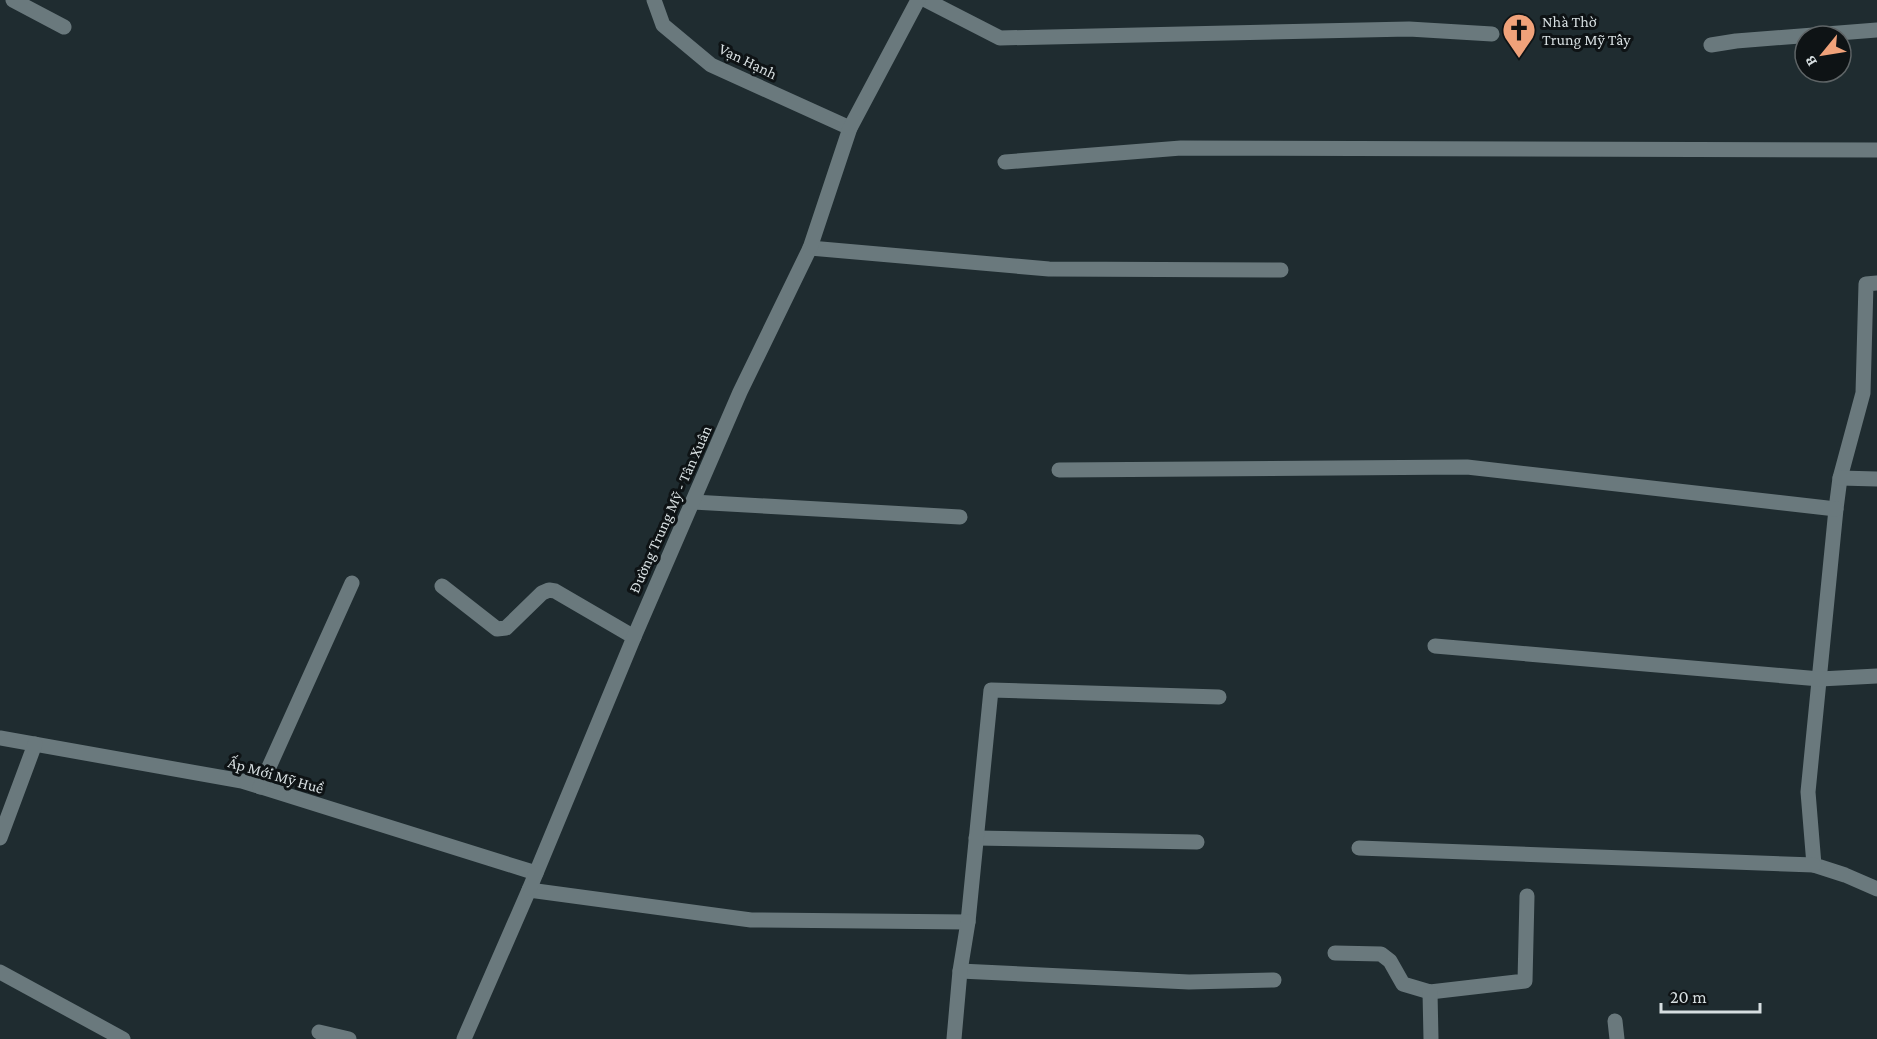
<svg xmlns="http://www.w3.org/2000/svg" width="1877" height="1039" viewBox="0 0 1877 1039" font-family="'Crimson Pro',serif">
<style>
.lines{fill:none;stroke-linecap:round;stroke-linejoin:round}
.minor{stroke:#6a797d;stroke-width:15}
.labels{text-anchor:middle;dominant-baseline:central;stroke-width:6;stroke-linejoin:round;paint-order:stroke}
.poi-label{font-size:16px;fill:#d6dee0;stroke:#0e1315;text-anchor:start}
.street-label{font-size:16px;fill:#d6dee0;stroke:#0e1315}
</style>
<rect width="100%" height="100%" fill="#1f2c30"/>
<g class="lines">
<g class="minor">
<path d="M13 0 64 27"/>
<path d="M654 0 663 25 711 65 850 128"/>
<path d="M926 0 1000 38 1409 29 1492 34"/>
<path d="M1711 45 1736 41 1877 30"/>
<path d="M1005 162 1181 148 1877 150"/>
<path d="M810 248 1049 269 1281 270"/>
<path d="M1877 283 1866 284 1863 393 1840 478 1836 509 1808 792 1814 865 1845 875 1877 889"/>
<path d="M1059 470 1467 467 1836 509"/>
<path d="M1840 478 1877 479"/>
<path d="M693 502 960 517"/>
<path d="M442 586 497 629 506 628 542 593 549 590 555 591 634 637"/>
<path d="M1435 646 1820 679 1877 676"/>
<path d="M0 738 242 781 536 873"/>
<path d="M260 787 352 583"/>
<path d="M0 838 35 744"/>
<path d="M976 838 1197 842"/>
<path d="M1359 848 1814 865"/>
<path d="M529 890 751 920 968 922 991 690 1219 697"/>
<path d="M1335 953 1381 954 1390 961 1403 984 1430 992 1525 981 1527 896"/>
<path d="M960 971 1189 982 1274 980"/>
<path d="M0 972 123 1039"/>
<path d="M1430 992 1431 1039"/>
<path d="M1615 1021 1617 1039"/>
<path d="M319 1032 349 1039"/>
<path d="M464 1039 529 890 634 637 740 392 810 248 850 128 918 0"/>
<path d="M954 1039 960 971 968 922"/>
</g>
</g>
<defs>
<symbol id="church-pin" viewBox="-11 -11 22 30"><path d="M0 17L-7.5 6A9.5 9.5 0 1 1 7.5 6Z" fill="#f0a27a" stroke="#0e1315"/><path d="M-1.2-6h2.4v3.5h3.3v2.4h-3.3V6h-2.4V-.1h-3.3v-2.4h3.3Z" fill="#111"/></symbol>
</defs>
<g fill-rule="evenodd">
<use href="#church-pin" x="1500" y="11" width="38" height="52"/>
</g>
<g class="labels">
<g class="poi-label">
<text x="1542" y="21">Nhà Thờ<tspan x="1542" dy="18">Trung Mỹ Tây</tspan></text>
</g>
<g class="street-label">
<text transform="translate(748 61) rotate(26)">Vạn Hạnh</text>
<text transform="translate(670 509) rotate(-66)">Đường Trung Mỹ - Tân Xuân</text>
<text transform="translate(276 775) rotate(16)">Ấp Mới Mỹ Huề</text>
</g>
</g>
<g transform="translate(1823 54) rotate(240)"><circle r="28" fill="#0e1315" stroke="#5e6466" stroke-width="1.5"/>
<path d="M0-4.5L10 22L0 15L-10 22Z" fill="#f0a27a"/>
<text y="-9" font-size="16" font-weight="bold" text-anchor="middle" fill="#d6dee0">B</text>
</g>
<path d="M1661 1003v9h99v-9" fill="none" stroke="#d6dee0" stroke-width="3"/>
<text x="1670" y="1003" font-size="18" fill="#d6dee0" stroke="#0e1315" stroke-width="4.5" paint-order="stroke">20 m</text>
</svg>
